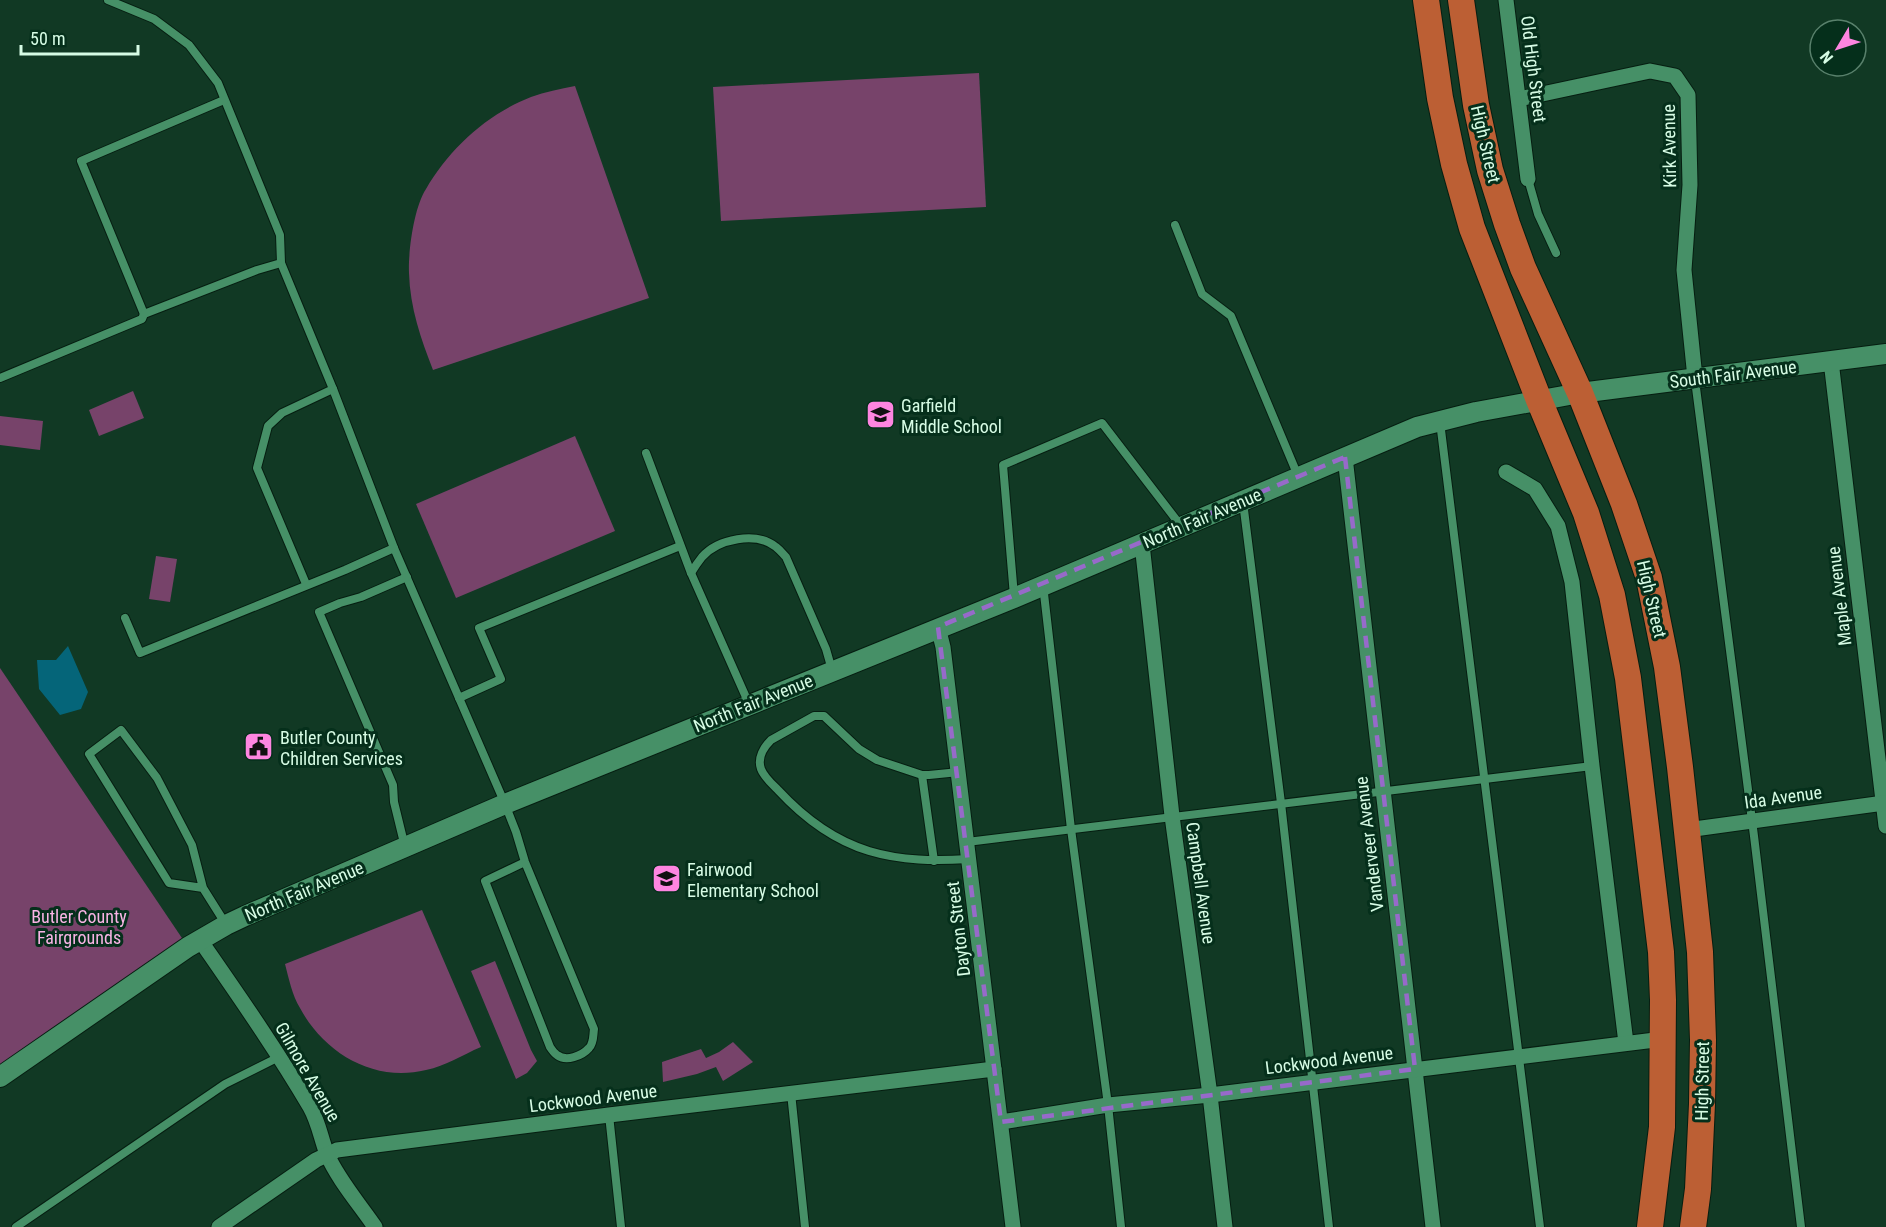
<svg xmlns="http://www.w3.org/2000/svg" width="1886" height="1227" viewBox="0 0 1886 1227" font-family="'Roboto Condensed',sans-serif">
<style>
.green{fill:#77436a}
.water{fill:#056579}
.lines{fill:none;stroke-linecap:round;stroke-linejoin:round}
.service-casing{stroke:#061e11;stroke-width:10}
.minor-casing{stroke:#061e11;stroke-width:17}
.tertiary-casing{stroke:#061e11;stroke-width:22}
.trunk-casing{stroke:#061e11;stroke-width:28}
.service{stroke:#469067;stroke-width:8}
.minor{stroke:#469067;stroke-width:15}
.tertiary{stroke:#469067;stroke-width:20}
.trunk{stroke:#bc5f34;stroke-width:26}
.marked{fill:none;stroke:#976aca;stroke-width:4.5;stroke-dasharray:12 8;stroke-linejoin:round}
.labels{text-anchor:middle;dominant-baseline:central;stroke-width:6;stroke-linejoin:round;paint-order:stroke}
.street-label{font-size:18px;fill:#d7fce5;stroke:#052f1b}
.poi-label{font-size:18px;fill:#d7fce5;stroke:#052f1b;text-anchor:start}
.park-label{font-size:18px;fill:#f9b4e5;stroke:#052f1b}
</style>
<rect width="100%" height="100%" fill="#113924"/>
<g class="green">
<path d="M979 73 986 207 721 221 713 87Z"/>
<path d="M575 86 649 298 433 370C421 339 410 308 409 273 408 252 414 207 426 189 449 149 487 114 531 97 545 92 560 89 575 86Z"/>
<path d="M133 391 144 418 99 436 89 410Z"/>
<path d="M0 416 43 421 40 450 0 445Z"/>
<path d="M575 436 615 531 456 598 416 504Z"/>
<path d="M156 556 177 559 170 602 149 599Z"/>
<path d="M0 668 188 947 0 1077Z"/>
<path d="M422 910 481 1047C462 1055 446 1066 426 1070 374 1083 324 1053 300 1008 292 995 289 979 285 964Z"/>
<path d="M495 961 531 1050 537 1061 527 1073 516 1079 471 971Z"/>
<path d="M733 1042 753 1062 723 1081 716 1067 697 1074 663 1082 662 1062 701 1049 706 1058 719 1052Z"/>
</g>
<path class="water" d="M68 646 88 692 81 709 60 715 39 689 37 660H56Z"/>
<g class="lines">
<defs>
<g id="service">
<path d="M108 0 154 19 189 45 218 83 280 235 281 263 333 389 394 548 505 804 516 832 525 862 594 1029C593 1035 594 1043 589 1048 582 1056 566 1062 557 1055 554 1053 552 1050 550 1047L485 881 525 862"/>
<path d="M1528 179 1538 214 1556 253"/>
<path d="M1175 225 1202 294 1231 316 1298 476"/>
<path d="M144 314 81 161 224 100"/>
<path d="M0 378 142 319 144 314 257 270 281 263"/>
<path d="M1695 380 1754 836 1801 1227"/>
<path d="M1440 422 1540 1227"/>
<path d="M646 453 691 573 749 704"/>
<path d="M1243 502 1281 803 1329 1227"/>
<path d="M691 573C694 568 698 562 702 557 718 539 756 531 776 547 780 550 783 554 786 557L826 649 832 670"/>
<path d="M306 584 257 468 268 426 282 413 333 389"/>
<path d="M1043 585 1071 829 1108 1105 1121 1227"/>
<path d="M1014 596 1003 465 1102 423 1181 526"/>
<path d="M125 618 140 653 345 570 394 548"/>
<path d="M459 698 501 679 479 628 680 546"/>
<path d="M959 772 929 775H922L877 760 859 749 824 716H814L771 740C764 747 757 758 761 769 764 777 772 784 778 790 803 817 833 840 869 851 902 861 935 861 969 859"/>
<path d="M922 775 934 861"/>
<path d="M967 842 1592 766"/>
<path d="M405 847 394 802 393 785 319 612 340 603 361 597 407 577"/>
<path d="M203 888 169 883 89 754 121 730 157 778 192 845 203 888 225 923"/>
<path d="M791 1093 805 1227"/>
<path d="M609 1115 621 1227"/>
<path d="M16 1227 225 1084 279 1057"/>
</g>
<g id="minor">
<path d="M1506 0 1528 179"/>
<path d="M1519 99 1650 71 1675 76 1688 95 1690 185 1684 270 1695 378"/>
<path d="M1831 361 1886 826"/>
<path d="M1345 457 1433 1227"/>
<path d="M1506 472 1535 489 1558 526 1572 582 1592 766 1626 1043"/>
<path d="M1142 544 1172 816 1210 1095 1225 1227"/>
<path d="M938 627 943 647 1013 1227"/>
<path d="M1687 830 1884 803"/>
<path d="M200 940C238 995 276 1049 310 1107 319 1123 321 1139 327 1154 337 1178 360 1205 375 1227"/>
<path d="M1001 1122 1108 1105 1210 1095 1663 1039"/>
<path d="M219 1227 316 1160 337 1150 609 1115 994 1069"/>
</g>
<path id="tertiary" d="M0 1077 188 947 226 925 245 916 505 804 1014 598 1417 427 1476 412 1580 393 1886 354"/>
<g id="trunk">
<path d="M1426 0 1440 98 1454 164 1472 228 1539 400 1586 513 1612 595 1628 678 1661 952 1663 1000 1662 1127 1650 1227"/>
<path d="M1461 0 1476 105 1490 170 1507 224 1523 268 1580 393 1624 504 1649 578 1667 667 1680 767 1700 952 1703 1040 1702 1104 1698 1189 1693 1227"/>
</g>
</defs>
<use href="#service" class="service-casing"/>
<use href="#minor" class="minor-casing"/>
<use href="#tertiary" class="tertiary-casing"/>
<use href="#trunk" class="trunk-casing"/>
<use href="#service" class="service"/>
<use href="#minor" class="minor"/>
<use href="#tertiary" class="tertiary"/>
<use href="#trunk" class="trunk"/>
</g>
<path class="marked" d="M1345 457 1415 1069 1001 1122 938 627Z"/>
<defs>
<symbol id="school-square" viewBox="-11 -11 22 22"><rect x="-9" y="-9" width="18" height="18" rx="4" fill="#fe85e0" stroke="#052f1b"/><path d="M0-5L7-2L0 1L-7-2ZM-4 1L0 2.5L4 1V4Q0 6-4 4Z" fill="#111"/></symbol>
<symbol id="civic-square" viewBox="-11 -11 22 22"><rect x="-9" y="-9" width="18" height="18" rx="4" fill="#fe85e0" stroke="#052f1b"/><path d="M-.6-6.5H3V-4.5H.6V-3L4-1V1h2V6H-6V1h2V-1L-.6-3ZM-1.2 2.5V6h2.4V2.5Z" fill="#111"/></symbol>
</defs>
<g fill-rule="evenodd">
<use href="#school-square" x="864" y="398" width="33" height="33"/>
<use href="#civic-square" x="242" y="730" width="33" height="33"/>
<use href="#school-square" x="650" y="862" width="33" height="33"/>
</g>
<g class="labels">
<g class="street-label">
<text transform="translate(1534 69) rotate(83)">Old High Street</text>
<text transform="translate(1486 144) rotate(77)">High Street</text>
<text transform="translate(1669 146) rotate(-91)">Kirk Avenue</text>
<text transform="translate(1733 374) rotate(-7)">South Fair Avenue</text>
<text transform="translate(1202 518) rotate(-23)">North Fair Avenue</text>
<text transform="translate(1839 596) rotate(-97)">Maple Avenue</text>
<text transform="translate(1652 599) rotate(77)">High Street</text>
<text transform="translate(753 703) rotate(-22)">North Fair Avenue</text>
<text transform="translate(1783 797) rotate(-8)">Ida Avenue</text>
<text transform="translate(1369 844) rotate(-97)">Vanderveer Avenue</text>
<text transform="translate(1201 883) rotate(82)">Campbell Avenue</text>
<text transform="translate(304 891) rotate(-23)">North Fair Avenue</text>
<text transform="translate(958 929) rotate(-97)">Dayton Street</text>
<text transform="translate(1329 1060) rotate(-7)">Lockwood Avenue</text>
<text transform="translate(308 1072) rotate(60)">Gilmore Avenue</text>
<text transform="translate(1702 1081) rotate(-89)">High Street</text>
<text transform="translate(593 1098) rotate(-7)">Lockwood Avenue</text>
</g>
<g class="poi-label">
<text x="901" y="405">Garfield<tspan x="901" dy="21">Middle School</tspan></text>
<text x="280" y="737">Butler County<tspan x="280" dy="21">Children Services</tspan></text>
<text x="687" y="869">Fairwood<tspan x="687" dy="21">Elementary School</tspan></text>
</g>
<g class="park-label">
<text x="79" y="916">Butler County<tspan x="79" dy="21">Fairgrounds</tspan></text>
</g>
</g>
<g transform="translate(1838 48) rotate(231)"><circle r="28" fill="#052f1b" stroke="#59816c" stroke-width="1.5"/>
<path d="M0-4.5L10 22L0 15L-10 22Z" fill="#fe85e0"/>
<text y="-9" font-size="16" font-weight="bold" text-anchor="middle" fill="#d7fce5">N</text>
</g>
<path d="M21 45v9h117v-9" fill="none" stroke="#d7fce5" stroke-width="3"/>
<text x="30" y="45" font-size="18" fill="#d7fce5" stroke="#052f1b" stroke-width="4.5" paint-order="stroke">50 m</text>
</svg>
